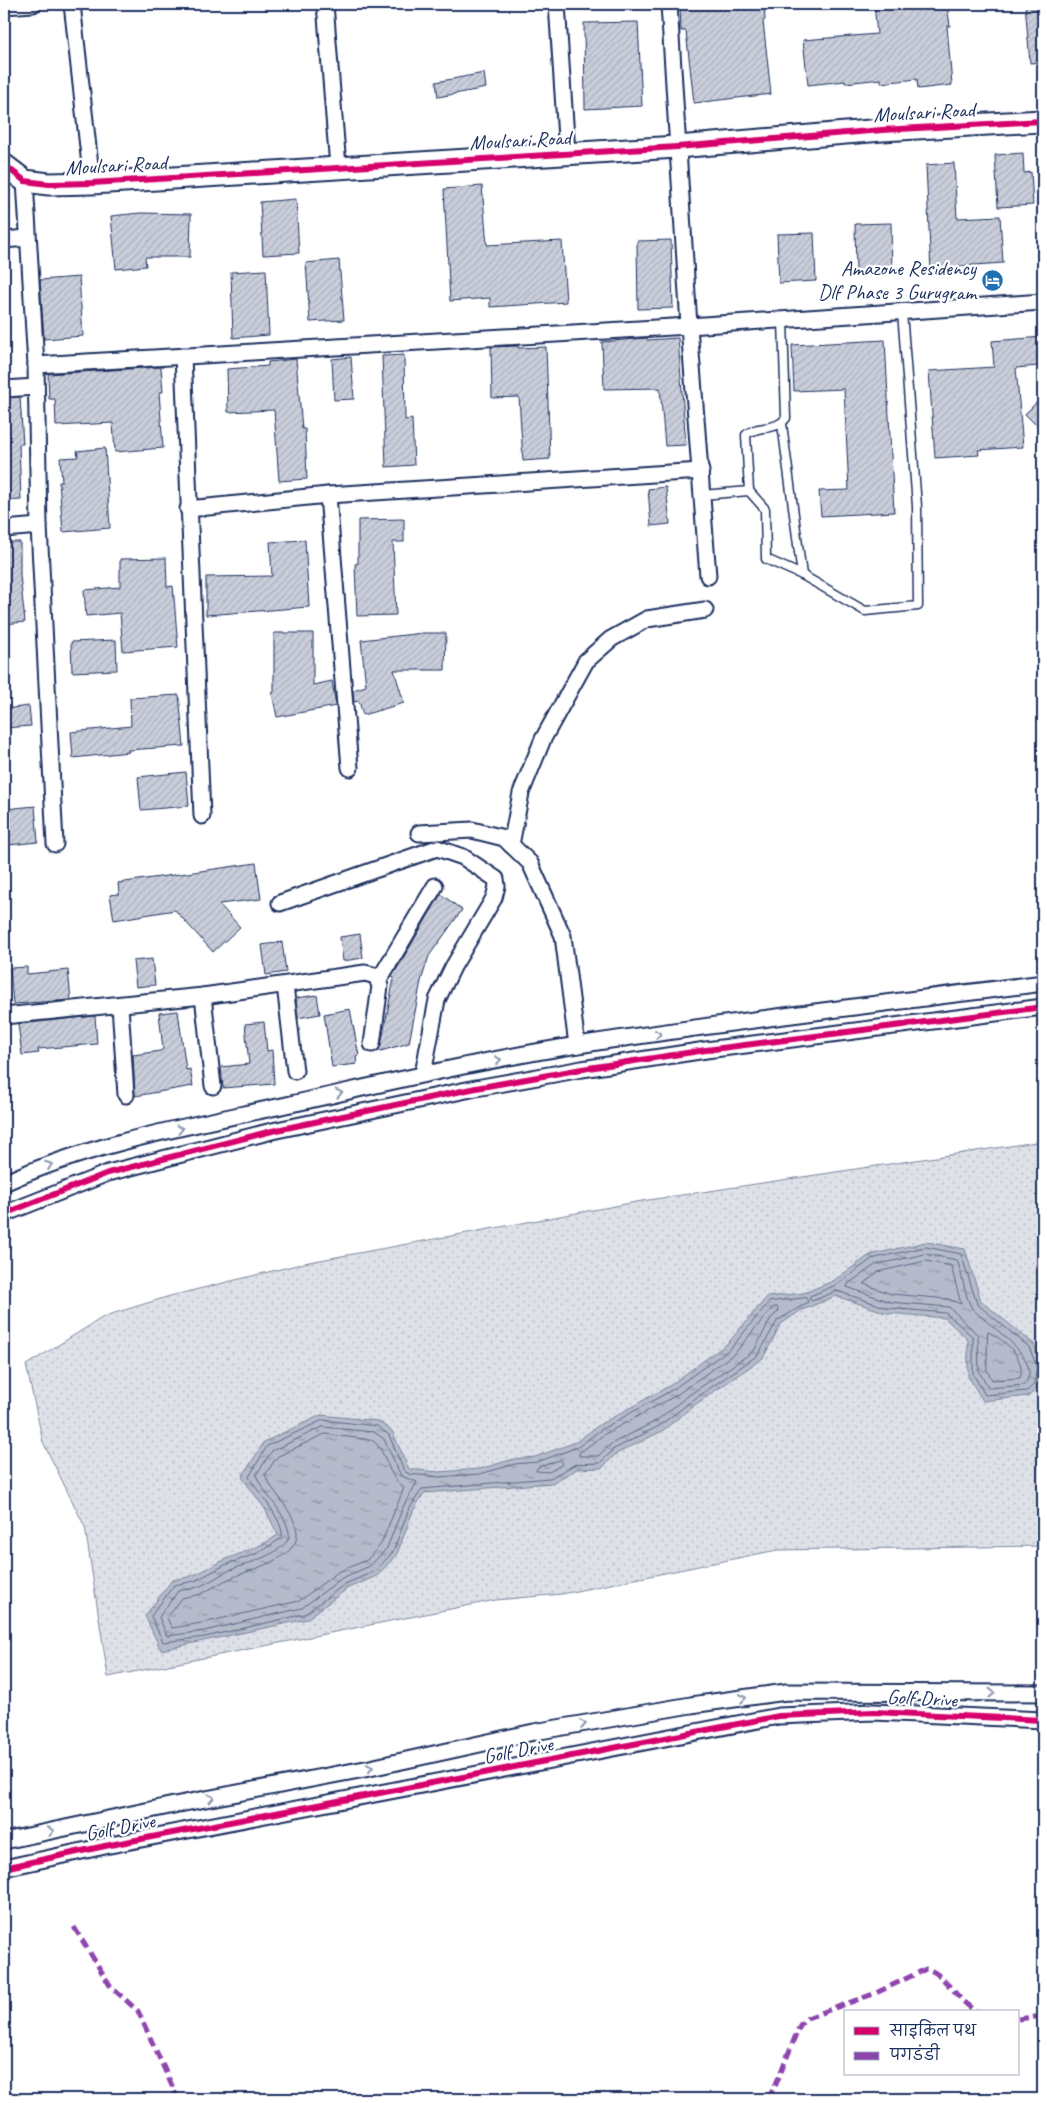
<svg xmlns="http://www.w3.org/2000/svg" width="1047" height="2103" viewBox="0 0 1047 2103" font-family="Caveat,'Playpen Sans Deva',sans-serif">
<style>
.grass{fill:url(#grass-dots);stroke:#7c88a2}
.water{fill:url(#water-ripples);stroke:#77839f}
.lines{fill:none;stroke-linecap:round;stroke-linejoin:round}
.shore{stroke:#596789;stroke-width:1}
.building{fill:url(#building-hatch);stroke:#1b2f5e}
.lane-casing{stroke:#1b2f5e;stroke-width:11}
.street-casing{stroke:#1b2f5e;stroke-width:19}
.secondary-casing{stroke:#1b2f5e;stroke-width:25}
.lane{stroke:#fff;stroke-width:8}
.street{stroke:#fff;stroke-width:15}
.secondary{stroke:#fff;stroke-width:21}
.quiet{stroke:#8e44ad;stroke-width:5;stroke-dasharray:10 5;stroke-linecap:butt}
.cycleway-casing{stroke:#fff;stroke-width:9}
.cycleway{stroke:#d6006c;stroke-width:6}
.oneway{stroke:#8d97ae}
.labels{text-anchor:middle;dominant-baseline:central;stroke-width:4.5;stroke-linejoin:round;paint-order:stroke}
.street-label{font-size:21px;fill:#1b2f5e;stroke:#fff}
.poi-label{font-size:21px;fill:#1b2f5e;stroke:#fff;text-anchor:end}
</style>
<defs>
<pattern id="grass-dots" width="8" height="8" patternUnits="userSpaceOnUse" patternTransform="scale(1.25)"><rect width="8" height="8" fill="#dee1e7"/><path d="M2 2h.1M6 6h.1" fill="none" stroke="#bec1c9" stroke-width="1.8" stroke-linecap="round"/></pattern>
<pattern id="water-ripples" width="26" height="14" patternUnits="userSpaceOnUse" patternTransform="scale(1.25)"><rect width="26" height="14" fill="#b5bbca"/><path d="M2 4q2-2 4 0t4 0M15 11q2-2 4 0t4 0" fill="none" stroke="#9298a7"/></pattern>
<pattern id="building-hatch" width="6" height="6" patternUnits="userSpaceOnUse" patternTransform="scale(1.25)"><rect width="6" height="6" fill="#caceda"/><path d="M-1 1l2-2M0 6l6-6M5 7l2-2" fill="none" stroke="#adb1be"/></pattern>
</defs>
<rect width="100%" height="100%" fill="#fff"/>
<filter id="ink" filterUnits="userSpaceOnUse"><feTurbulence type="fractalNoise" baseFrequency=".02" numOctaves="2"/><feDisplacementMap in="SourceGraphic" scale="10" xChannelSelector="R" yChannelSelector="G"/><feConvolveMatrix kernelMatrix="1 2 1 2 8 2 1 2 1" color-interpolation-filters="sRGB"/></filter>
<g filter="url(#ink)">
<path class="grass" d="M1043 1141V1546L777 1550 562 1594 496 1600 108 1677 85 1527 43 1442 26 1365 105 1316 170 1296 309 1262 642 1201Z"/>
<path class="water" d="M926 1242 965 1249 981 1301 1034 1344 1041 1365 1039 1386 1029 1396 983 1401 968 1376V1340L945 1318 887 1313 836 1296 800 1311 781 1324 763 1358 696 1404 662 1431 616 1454 602 1468 577 1469 552 1483 424 1493 413 1511 397 1554 377 1576 348 1588 307 1619 161 1650 145 1616 172 1580C195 1577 202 1571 222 1561 242 1552 259 1548 278 1535L265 1509 242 1477 264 1442 321 1415 378 1421 392 1431 409 1469 439 1472 480 1469 514 1459 535 1457 576 1442 599 1425 669 1386 728 1343 767 1297 804 1293 833 1281 870 1255Z"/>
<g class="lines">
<g class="shore">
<path d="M926 1247 961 1254 977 1304 1029 1347 1037 1367 1034 1384 1027 1391 985 1395 973 1374V1337L946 1313 888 1308 837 1291 812 1301 809 1299 810 1296 836 1285 872 1259Z"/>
<path d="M926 1254 957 1260C962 1272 965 1298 972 1308 985 1324 1047 1359 1024 1385L989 1388 979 1372 978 1335 949 1307 890 1302 847 1287 848 1284 875 1265Z"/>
<path d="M926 1261 951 1266 961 1304 948 1299 891 1294 864 1284 878 1272Z"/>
<path d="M806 1298 808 1302 777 1321 758 1355 693 1400 659 1426 614 1449 600 1463 576 1464 550 1478 422 1489 409 1509 393 1552 375 1571 345 1584 305 1614 205 1637 163 1642 151 1616 174 1585 195 1581 225 1565 258 1553 282 1538C285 1521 257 1491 249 1477L267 1446 323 1420 377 1426 389 1435 404 1471 409 1474 439 1477 480 1474 515 1464 537 1462 578 1447 602 1429 672 1390 731 1348 769 1302Z"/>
<path d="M777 1307 779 1311 771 1318 754 1351 689 1395 656 1421 611 1444 598 1456H579V1453L605 1434 675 1396 735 1353 772 1308Z"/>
<path d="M988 1332C1004 1339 1027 1359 1020 1378L992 1380 987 1370Z"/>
<path d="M323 1427 374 1432 384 1439 401 1476 417 1482 403 1507 387 1548 370 1566 342 1578 302 1608 204 1631 167 1636 159 1617 178 1591C184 1589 191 1590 197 1587 208 1584 217 1576 228 1571 241 1565 293 1552 289 1532 284 1510 264 1495 256 1475L272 1451Z"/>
<path d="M325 1434 372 1440C388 1451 386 1476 404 1488L381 1544 367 1560 338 1572 299 1601 202 1623 172 1628 167 1618 182 1598C188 1596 195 1596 201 1594 211 1589 221 1582 231 1578 249 1570 300 1558 297 1532 294 1510 273 1494 265 1475L277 1457Z"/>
<path d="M561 1460 563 1464 549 1472 536 1471 537 1468Z"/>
</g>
</g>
<g class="building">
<path d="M680 4H764L765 20 763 21 771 94 694 103 686 31H681Z"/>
<path d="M874 4H947L950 26H947L952 85 918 89 917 79 881 83V79L845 83V81L808 85 803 40 877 34Z"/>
<path d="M1025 4H1043V62L1030 63Z"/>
<path d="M638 22 642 106 585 109 584 23Z"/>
<path d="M484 73 486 88 438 97 436 82Z"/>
<path d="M1023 153 1024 173 1031 172 1033 205 998 207 995 155Z"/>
<path d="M954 163 957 218 1000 216 1003 263 960 266V272H931L926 165Z"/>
<path d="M482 186 487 245 562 241 566 302 490 307V298L450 301 444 189Z"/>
<path d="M296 199 299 253 263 255 260 202Z"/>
<path d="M140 213 191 214 190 257H145L146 266 116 269 111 216Z"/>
<path d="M891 223 892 273 856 274 855 224Z"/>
<path d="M814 233 816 281 779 283 777 234Z"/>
<path d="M671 240 673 308 638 309 637 241Z"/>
<path d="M339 260 344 320 310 322 306 263Z"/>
<path d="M266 270 269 335 233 338 231 272Z"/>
<path d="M79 277 83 336 44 339 40 280Z"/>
<path d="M1043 337V352L1037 353 1038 366 1016 368 1023 447 978 450 979 455 935 458 929 371 994 367 992 341Z"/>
<path d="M647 338V340L678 338 686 445 665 446 660 388 604 389 602 342Z"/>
<path d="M885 340 894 512 821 516 819 491 849 490 844 389 794 391 792 345Z"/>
<path d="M518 346V348L546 347 550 459 523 461 519 397 492 398 491 347Z"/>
<path d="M404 355 405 420 412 419 414 465 386 467 382 356Z"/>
<path d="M351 357 354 399 334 400 332 359Z"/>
<path d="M296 359 302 429H305L307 479 279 481 274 410 228 412 227 369 268 366V362Z"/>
<path d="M161 367 163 392H159L163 448 115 452 113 423 56 426 55 399H49L48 374Z"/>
<path d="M1043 396V432L1025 414Z"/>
<path d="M20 397 23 444H19L21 500 4 501V398Z"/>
<path d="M105 448 110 528 63 532 59 482H62L60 458 78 457 77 451Z"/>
<path d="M666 487 670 524 651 526 648 489Z"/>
<path d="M404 519V542H393L396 615 357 616 355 564 358 563V520Z"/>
<path d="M305 540 309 607 206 615V577L272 576 270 542Z"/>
<path d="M4 542H20V575L25 622 4 624Z"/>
<path d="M166 558 167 587 173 586 178 647 123 651 120 613 86 616 84 590 120 587V559Z"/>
<path d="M274 633H313V685L332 681 336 706 277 717 272 693 274 692Z"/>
<path d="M423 633H446L445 670H394L404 703 363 715 359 701 354 702 353 690 366 686 361 640Z"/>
<path d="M116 640 117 670 72 672 71 642Z"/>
<path d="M179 695 184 746 128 750 129 752 73 758 71 732 131 726 130 698Z"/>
<path d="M29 706 31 726 4 728V709Z"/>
<path d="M186 772 189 806 141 810 138 777Z"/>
<path d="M35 806 38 842 8 845 5 809Z"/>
<path d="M256 863 261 899 219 904 240 927 213 952 175 910 114 920 110 895 119 894 118 883Z"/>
<path d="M441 894 462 910 429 956 421 981 409 1043 377 1052 381 1045 394 978 392 977Z"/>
<path d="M360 934 363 958 343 961 340 937Z"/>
<path d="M282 942 286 972 266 975 262 945Z"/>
<path d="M152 959 155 985 136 987 133 961Z"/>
<path d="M27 967V974L68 970 71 1000 13 1004 10 968Z"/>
<path d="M317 995 320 1014 298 1018 296 998Z"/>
<path d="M350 1009 359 1056 356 1057 357 1064 332 1067 324 1014Z"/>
<path d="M178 1011 186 1070 190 1069 193 1086 135 1096 133 1055 160 1051 163 1049 159 1013Z"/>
<path d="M95 1016 97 1044 38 1049 39 1053 22 1055 18 1024Z"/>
<path d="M264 1022 267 1051 272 1050 274 1084 223 1088 221 1067 249 1064 245 1024Z"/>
</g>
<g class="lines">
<defs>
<g id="lane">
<path d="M782 424 802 575"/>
<path d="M749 491 746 435C757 424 776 432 786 418L783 320"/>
<path d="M702 495 749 491 765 509 766 559 802 575 865 611 918 606 917 506 902 312"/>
</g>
<g id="street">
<path d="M72 4 92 183"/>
<path d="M325 4 338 167"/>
<path d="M557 4 567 153"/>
<path d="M669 4 689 326 708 576"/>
<path d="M4 6 33 4"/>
<path d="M25 181 36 365 39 526 55 844"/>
<path d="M4 240 27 238"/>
<path d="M183 356 202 816"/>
<path d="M36 365 689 326 1043 302"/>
<path d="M4 389 36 387"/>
<path d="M328 495 350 768"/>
<path d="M188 509 328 495 701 471"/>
<path d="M4 529 39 526"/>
<path d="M419 833 472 830 504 838 530 863 563 936 577 1045"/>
<path d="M511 845 521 793 543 739 586 661 611 639 647 619 705 610"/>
<path d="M280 903 437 848 463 857 496 879 497 886 494 898 453 967 437 1000 423 1074"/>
<path d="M379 980 435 886"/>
<path d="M285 985 295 1071"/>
<path d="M203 996 213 1086"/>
<path d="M120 1005 126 1095"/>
<path d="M4 1016 203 996 365 973 376 976 380 986 372 1044"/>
<path d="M4 1183C94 1142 195 1125 291 1104 386 1083 482 1060 578 1045 733 1021 888 1003 1043 983"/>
<path d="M4 1214 108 1173 272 1131 476 1088 582 1069 706 1050 1043 1007"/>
<path d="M4 1841 174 1805 370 1768 534 1732 691 1705 786 1692 1043 1693"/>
<path d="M4 1868 105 1846 779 1716 874 1712 1043 1720"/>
</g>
<path id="secondary" d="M4 165 25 181 49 184 92 183 677 147 882 130 1043 121"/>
</defs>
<use href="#lane" class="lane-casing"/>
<use href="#street" class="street-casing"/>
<use href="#secondary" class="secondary-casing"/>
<use href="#lane" class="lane"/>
<use href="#street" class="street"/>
<use href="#secondary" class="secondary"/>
<g class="quiet">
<path d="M74 1927 111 1987 138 2011 178 2099"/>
<path d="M1018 2019 1043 2016"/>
<path d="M768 2099 776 2084 800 2025 807 2018 876 1993 926 1969C943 1971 959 2004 978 2012"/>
</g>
<defs>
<g id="cycleway">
<path d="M4 165 25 181 49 184 92 183 677 147 882 130 1043 121"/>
<path d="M4 1214 108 1173 272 1131 476 1088 582 1069 706 1050 1043 1007"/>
<path d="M4 1868 105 1846 779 1716 874 1712 1043 1720"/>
</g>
</defs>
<use href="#cycleway" class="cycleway-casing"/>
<use href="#cycleway" class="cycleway"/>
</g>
<defs><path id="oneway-chevron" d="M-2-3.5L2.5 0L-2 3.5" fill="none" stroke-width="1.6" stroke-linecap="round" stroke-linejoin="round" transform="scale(1.25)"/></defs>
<g class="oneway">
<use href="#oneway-chevron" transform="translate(658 1034) rotate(-8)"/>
<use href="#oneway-chevron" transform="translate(498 1060) rotate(-11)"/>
<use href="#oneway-chevron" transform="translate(339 1093) rotate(-13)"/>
<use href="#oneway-chevron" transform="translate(180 1129) rotate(-13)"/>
<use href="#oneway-chevron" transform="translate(49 1165) rotate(-20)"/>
<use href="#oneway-chevron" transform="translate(992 1693)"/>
<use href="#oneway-chevron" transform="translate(743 1698) rotate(-8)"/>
<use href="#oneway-chevron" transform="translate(583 1724) rotate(-10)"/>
<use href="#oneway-chevron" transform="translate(370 1768) rotate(-11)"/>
<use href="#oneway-chevron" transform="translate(211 1798) rotate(-11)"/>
<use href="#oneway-chevron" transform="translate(51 1831) rotate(-12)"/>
</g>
</g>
<defs>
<symbol id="hotel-disc" viewBox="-11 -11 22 22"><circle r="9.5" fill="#1f6fb2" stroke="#fff"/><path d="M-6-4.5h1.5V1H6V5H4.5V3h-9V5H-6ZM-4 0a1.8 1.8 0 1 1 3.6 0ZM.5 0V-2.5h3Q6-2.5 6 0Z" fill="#fff"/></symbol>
</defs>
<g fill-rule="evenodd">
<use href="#hotel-disc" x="980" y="268" width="25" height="25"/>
</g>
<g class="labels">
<g class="street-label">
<text transform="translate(924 112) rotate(-3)">Moulsari Road</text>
<text transform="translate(520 140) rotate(-3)">Moulsari Road</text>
<text transform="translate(116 165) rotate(-3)">Moulsari Road</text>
<text transform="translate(922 1698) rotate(3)">Golf Drive</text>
<text transform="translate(518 1750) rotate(-11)">Golf Drive</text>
<text transform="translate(120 1827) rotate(-11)">Golf Drive</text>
</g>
<g class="poi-label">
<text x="976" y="268">Amazone Residency<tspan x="976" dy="24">Dlf Phase 3 Gurugram</tspan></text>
</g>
</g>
<rect width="1047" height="2103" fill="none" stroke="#fff" stroke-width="20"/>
<rect x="10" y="10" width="1027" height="2083" fill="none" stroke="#1b2f5e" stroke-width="2" filter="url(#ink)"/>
<rect x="844" y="2010" width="175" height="65" fill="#ffffff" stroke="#a4acbf"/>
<rect x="854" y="2027" width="25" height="8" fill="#d6006c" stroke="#a4acbf"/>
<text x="890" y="2036" font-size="15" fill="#1b2f5e">साइकिल पथ</text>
<rect x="854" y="2052" width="25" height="8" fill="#8e44ad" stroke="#a4acbf"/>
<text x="890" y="2060" font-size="15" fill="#1b2f5e">पगडंडी</text>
</svg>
